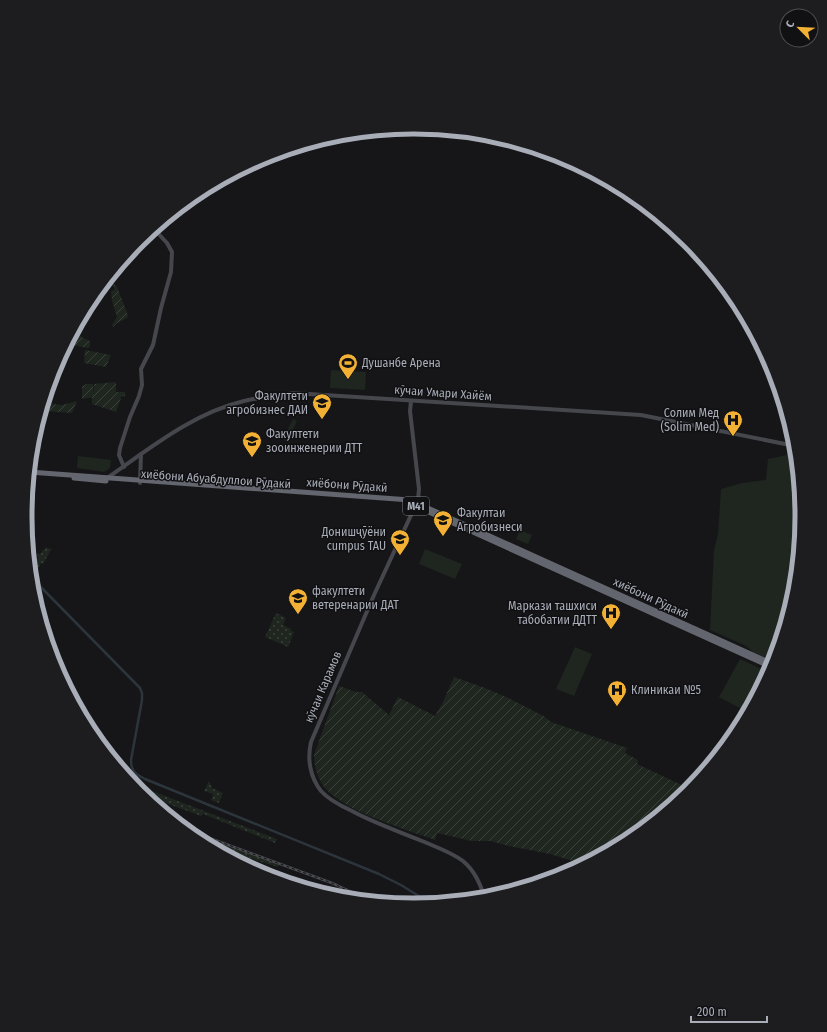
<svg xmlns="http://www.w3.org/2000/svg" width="827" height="1032" viewBox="0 0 827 1032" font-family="'Fira Sans Condensed',sans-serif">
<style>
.grass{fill:url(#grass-dots)}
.park{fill:#1e261f}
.garden{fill:url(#garden-furrows)}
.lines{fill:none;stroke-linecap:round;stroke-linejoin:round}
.canal{stroke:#2c353c;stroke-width:2.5}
.secondary{stroke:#45474d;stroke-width:4}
.highway{stroke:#63666e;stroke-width:5}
.rail-casing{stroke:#4a4c52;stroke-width:2.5}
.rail{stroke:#111113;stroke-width:1;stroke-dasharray:3;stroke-linecap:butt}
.labels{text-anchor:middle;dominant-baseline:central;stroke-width:3;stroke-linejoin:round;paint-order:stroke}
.shield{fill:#111113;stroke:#7b7e86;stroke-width:1}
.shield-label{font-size:11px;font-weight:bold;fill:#a8adb8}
.poi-label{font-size:12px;fill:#a8adb8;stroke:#111113;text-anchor:start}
.street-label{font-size:12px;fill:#a8adb8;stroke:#111113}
.rim{fill:none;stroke:#a8adb8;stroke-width:5}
</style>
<defs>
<pattern id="grass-dots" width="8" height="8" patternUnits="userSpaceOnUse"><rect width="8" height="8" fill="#1e261f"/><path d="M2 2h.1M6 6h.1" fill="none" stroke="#3c433d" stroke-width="1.8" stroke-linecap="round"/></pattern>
<pattern id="garden-furrows" width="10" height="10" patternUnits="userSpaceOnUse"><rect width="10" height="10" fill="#1e261f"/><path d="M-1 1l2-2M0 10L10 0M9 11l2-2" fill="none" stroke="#3c433d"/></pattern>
</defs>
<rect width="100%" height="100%" fill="#161618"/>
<g class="grass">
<path d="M46 547 50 549 52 548 43 564 41 563 34 577 31 573 30 563 33 558 37 560 39 558 36 555 38 553 40 554Z"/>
<path d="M276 613 286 618 283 625 291 629V631L294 632 288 647 265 637Z"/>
<path d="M209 781 212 788 223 793 219 803 211 800 213 794 204 791Z"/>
<path d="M134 784 277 839 275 843 203 814 201 816 144 795Z"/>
<path d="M196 833 279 863 278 867 211 846 194 836Z"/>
</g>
<g class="park">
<path d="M331 370 366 372 365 390 330 388Z"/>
<path d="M293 419 297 421 287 442 283 439Z"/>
<path d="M788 451 796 452 802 516 794 592 773 661 753 652 746 646 710 630 714 550 718 534 721 489 742 483 766 480 768 459 787 455Z"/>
<path d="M78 456 111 460 110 468 104 472 77 468Z"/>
<path d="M520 530 532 535 528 544 516 539Z"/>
<path d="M425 549 462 564 455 579 419 564Z"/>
<path d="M575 647 592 654 574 696 556 689Z"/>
<path d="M740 659 768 672 747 712 719 697Z"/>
</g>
<g class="garden">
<path d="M111 282H112L117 287 128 315 127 318 117 323 113 327 112 325 117 317 112 301 111 291 115 290 114 287Z"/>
<path d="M75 330 83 338 90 341V347L87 348 68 344V343Z"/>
<path d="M85 350 111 355 106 367 84 363Z"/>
<path d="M116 382V392H125V396L120 397 121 398 116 412 92 404V397H94L82 399V387L86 384H93L94 395V384Z"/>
<path d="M77 401 72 413 41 411 44 403 62 405Z"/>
<path d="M454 677C478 685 502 694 524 706 533 711 543 714 551 722L627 748 625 753 638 760 637 764 690 789 629 839 583 864 550 854 509 846 490 841H472L437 833 435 840C405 829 346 812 326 789 318 781 314 766 314 755L339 686 356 692H362L389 715 398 697 435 716 442 704Z"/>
</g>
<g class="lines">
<path class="canal" d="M31 577 140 688 142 693V700L131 760C131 771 135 774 145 779L379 874 401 885 430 903"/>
<g class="secondary">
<path d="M411 401 410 411 419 489 418 500 374 595 311 742C307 759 310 777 321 791 329 800 341 806 352 811 374 823 398 831 422 841 436 847 451 852 463 861 475 871 480 884 485 898"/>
<path d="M124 467 119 455 120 448 130 417 139 396 142 385 141 369 153 345 161 308 171 272 172 252 167 243 154 229"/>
<path d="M107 478C149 449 193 413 244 401 260 397 277 396 293 393L641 415 795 446"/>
<path d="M140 483 141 454"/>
</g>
<g class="highway">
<path d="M29 472 410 500 773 664"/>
<path d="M74 478 106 481"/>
<path d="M411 504 771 667"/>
</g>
<defs>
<path id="rail" d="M185 829 332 883 368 900"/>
</defs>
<use href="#rail" class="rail-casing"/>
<use href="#rail" class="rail"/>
</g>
<defs>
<symbol id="stadium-pin" viewBox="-11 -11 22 30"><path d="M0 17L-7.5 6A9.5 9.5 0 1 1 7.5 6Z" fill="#f2b134" stroke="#111113"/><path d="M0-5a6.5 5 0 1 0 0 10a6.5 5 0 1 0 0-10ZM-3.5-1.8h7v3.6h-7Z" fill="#111"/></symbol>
<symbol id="university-pin" viewBox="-11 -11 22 30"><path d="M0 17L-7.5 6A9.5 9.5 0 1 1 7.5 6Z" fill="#f2b134" stroke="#111113"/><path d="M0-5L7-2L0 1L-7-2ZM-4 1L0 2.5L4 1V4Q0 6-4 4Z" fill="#111"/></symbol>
<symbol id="hospital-pin" viewBox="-11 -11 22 30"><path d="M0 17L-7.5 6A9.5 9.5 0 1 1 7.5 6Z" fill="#f2b134" stroke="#111113"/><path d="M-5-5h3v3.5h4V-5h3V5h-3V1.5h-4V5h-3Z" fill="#111"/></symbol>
</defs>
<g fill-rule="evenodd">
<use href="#stadium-pin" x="337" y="352" width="22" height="30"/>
<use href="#university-pin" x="311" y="392" width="22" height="30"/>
<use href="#hospital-pin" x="722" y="409" width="22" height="30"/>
<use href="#university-pin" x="241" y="430" width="22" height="30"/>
<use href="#university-pin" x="432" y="509" width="22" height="30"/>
<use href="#university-pin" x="389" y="528" width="22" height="30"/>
<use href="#university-pin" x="287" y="587" width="22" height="30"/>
<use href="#hospital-pin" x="600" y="602" width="22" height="30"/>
<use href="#hospital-pin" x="606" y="679" width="22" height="30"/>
</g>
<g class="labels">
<rect class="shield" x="403" y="497" width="26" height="18" rx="3"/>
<g class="shield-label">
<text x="416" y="506">M41</text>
</g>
<g class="poi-label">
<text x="362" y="363">Душанбе Арена</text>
<text x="308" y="396" text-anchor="end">Факултети<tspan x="308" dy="14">агробизнес ДАИ</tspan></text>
<text x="719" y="413" text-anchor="end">Солим Мед<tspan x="719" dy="14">(Solim Med)</tspan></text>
<text x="266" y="434">Факултети<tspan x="266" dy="14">зооинженерии ДТТ</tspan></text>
<text x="457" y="513">Факултаи<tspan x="457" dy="14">Агробизнеси</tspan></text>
<text x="386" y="532" text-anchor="end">Донишҷӯёни<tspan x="386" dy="14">cumpus TAU</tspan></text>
<text x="312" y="591">факултети<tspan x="312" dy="14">ветеренарии ДАТ</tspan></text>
<text x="597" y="606" text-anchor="end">Маркази ташхиси<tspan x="597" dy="14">табобатии ДДТТ</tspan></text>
<text x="631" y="690">Клиникаи №5</text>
</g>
<g class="street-label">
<text transform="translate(443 393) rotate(4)">кӯчаи Умари Хайём</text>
<text transform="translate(216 479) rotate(4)">хиёбони Абуабдуллои Рӯдакӣ</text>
<text transform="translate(347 485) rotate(4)">хиёбони Рӯдакӣ</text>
<text transform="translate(651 598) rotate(25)">хиёбони Рӯдакӣ</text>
<text transform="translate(323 687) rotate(-67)">кӯчаи Карамов</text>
</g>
</g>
<path d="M0 0H827V1032H0ZM413 134H414A381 381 0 0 1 795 515V517A381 381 0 0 1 414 898H413A381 381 0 0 1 32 517V515A381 381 0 0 1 413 134Z" fill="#1d1d20" fill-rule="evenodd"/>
<path class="rim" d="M413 134H414A381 381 0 0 1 795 515V517A381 381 0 0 1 414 898H413A381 381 0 0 1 32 517V515A381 381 0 0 1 413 134Z"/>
<g transform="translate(799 28) rotate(294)"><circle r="19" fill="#111113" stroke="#4d4f55"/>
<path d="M0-3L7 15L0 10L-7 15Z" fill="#f2b134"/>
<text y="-6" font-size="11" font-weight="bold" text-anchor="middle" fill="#a8adb8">С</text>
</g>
<path d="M691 1016v6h76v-6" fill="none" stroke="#a8adb8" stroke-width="2"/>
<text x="697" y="1016" font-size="12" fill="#a8adb8" stroke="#111113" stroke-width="3" paint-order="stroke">200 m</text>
</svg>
